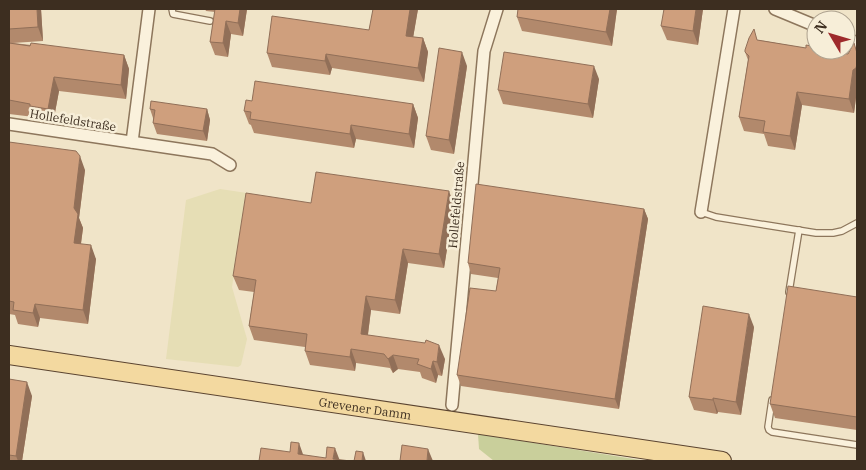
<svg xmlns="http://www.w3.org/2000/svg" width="866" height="470" viewBox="0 0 866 470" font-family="'IBM Plex Serif',serif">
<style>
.farmland{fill:#e6deb5}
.green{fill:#c9cf9b}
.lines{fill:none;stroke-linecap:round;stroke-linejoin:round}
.lane-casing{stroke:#8d765c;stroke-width:8}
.street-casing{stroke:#8d765c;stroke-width:14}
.primary-casing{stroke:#5b4430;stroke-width:20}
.lane{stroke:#faf1dc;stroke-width:5.5}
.street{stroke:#faf1dc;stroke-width:11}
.primary{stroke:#f3d9a0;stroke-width:18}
.wall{fill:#b2896c}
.shaded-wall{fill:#916f58}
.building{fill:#cf9f7d;stroke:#916f58}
.labels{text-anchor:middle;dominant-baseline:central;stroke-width:5;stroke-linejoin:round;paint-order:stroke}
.street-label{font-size:12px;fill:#3d2e20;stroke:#f7eed8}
</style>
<rect width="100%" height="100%" fill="#f0e4c8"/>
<path class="farmland" d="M220 189 247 193 232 287 247 339 241 365 238 367 166 359 186 200Z"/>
<path class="green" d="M478 434 646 461H494L479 449Z"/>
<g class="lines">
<defs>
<g id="lane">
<path d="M172 9 173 14 210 21"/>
<path d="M701 212 716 217 816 233H833L842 231 857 223"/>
<path d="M789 292 799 230"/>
<path d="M772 400 768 427 769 430 772 432 857 445"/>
</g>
<g id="street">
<path d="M775 9 816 26"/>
<path d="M846 38 857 43"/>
<path d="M9 124 212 154 230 165"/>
<path d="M132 142 149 9"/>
<path d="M701 212 734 9"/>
<path d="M452 405 484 51 497 9"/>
</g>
<g id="primary">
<path id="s1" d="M9 355 722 461"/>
</g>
</defs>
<use href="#lane" class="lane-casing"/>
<use href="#street" class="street-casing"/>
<use href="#primary" class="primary-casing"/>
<use href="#lane" class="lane"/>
<use href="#street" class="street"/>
<use href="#primary" class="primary"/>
</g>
<g class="wall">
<path d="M9 9H41L43 41 13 43 124 55 129 69 126 99 59 91 53 123 35 120 34 117 9 114Z"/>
<path d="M205 9H247L243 36 231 34 228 57 215 55 210 42 215 12 206 11Z"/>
<path d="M418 9 413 37 423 38 428 52 424 82 332 68 330 75 272 67 267 53 369 30Z"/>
<path d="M617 9 612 46 522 31 517 17Z"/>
<path d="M703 9 698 45 667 40 661 26Z"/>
<path d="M759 40 816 50 848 54 857 53V90L854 113 802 105 795 150 768 146 764 134 744 131 739 117 748 60 745 52Z"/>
<path d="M467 66 454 154 431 150 426 136Z"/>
<path d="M599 79 593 118 503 104 498 90Z"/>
<path d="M252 101 413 104 418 118 414 148 356 139 354 148 254 133 251 125 249 124 244 111Z"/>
<path d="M150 109H207L210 120 207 141 157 134 153 123V118Z"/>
<path d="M9 142 85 170 79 218 83 228 81 244 96 259 88 324 40 318 38 327 18 324 15 315 9 314Z"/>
<path d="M311 203 454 205 444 268 408 263 400 314 371 310 368 335 445 359 442 376 438 375 436 383 422 378 420 372 398 369 393 373 390 368 356 363 355 371 310 365 305 351V347L254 340 249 326 254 292 239 290 233 276Z"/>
<path d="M644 209 648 219 619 409 461 386 457 375 496 291 498 278 471 274 468 263Z"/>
<path d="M857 297V430L775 418 770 404Z"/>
<path d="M754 327 741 415 718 412 717 414 694 410 689 397Z"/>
<path d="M9 379 32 396 22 461H9Z"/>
</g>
<g class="shaded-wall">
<path d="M37 9H41L43 41 38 27Z"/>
<path d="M240 9H247L243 36 238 23Z"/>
<path d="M410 9H418L411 50 406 36Z"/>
<path d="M610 9H617L612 46 606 32Z"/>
<path d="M696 9H703L698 45 693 31Z"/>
<path d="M226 21 231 34 228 57 223 43Z"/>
<path d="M423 38 428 52 424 82 418 68Z"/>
<path d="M462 52 467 66 454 154 449 140Z"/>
<path d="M326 54 332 68 330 75 325 61Z"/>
<path d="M124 55 129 69 126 99 121 85Z"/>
<path d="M857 64V90L854 113 849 99 853 70Z"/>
<path d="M594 66 599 79 593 118 588 104Z"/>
<path d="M54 77 59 91 53 123 48 109Z"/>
<path d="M797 92 802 105 795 150 790 136Z"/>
<path d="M413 104 418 118 414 148 409 134Z"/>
<path d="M207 109 210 120 207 141 203 131Z"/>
<path d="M351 125 356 139 354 148 350 134Z"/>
<path d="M80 156 85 170 79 218 83 228 79 257 74 243V208Z"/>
<path d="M449 191 454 205 444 268 439 254Z"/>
<path d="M644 209 648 219 619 409 615 399Z"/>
<path d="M91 245 96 259 88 324 83 310Z"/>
<path d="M403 249 408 263 400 314 395 300Z"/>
<path d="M366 296 371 310 366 348 361 334Z"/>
<path d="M35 304 40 318 38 327 33 313Z"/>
<path d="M749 314 754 327 741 415 736 402Z"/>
<path d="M439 345 445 359 442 376 437 362Z"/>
<path d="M351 349 356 363 355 371 350 357Z"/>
<path d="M393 355 398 369 393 373 388 359Z"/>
<path d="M433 361 438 375 436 383 431 369Z"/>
<path d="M27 382 32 396 22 461H18L16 456Z"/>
<path d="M713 398 718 412 717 414 713 400Z"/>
<path d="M299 443 304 457 298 454Z"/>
<path d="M335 448 340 461 333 459Z"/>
<path d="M428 449 433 461H427Z"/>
<path d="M363 452 366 461H362Z"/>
</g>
<g class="building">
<path d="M9 9H37L38 27 9 29Z"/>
<path d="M215 9H240L238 23 226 21 223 43 210 42Z"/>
<path d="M373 9H410L406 36 423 38 418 68 326 54 325 61 267 53 272 16 369 30Z"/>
<path d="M518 9H610L606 32 517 17Z"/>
<path d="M664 9H696L693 31 661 26Z"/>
<path d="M754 29 757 40 806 48V45L816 47V50H822L848 54 854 43 857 53V64L856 68 853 70 849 99 797 92 790 136 763 132 765 121 739 117 749 56 745 52V50L749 38Z"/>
<path d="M9 43 30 46 31 43 124 55 121 85 54 77 48 109 30 106V104L9 100Z"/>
<path d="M439 48 462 52 449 140 426 136Z"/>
<path d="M504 52 594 66 588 104 498 90Z"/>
<path d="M255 81 413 104 409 134 351 125 350 134 250 119 251 112 244 111 246 100 252 101Z"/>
<path d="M151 101 207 109 203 131 153 123 155 110 150 109Z"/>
<path d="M9 142 76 151 80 156 74 208 78 214 74 243 91 245 83 310 35 304 33 313 13 310 14 302 9 301Z"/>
<path d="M316 172 449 191 439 254 403 249 395 300 366 296 361 334 425 343 426 340 439 345 437 362 433 361 431 369 417 364 419 359 393 355 388 359 384 354 351 349 350 357 305 351 307 334 249 326 256 280 233 276 246 193 311 203Z"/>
<path d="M476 184 644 209 615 399 457 375 470 288 496 291 500 268 468 263Z"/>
<path d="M788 286 857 297V417L770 404Z"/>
<path d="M703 306 749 314 736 402 713 398V400L689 397Z"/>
<path d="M9 379 27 382 16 456 9 455Z"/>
<path d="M291 442 299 443 298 454 326 458 327 447 335 448 333 459 351 461H259L261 448 290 452Z"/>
<path d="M402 445 428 449 427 461H400Z"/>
<path d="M356 451 363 452 362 461H354Z"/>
</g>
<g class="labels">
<g class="street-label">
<text transform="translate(73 120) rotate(9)">Hollefeldstraße</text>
<text transform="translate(456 205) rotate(-85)">Hollefeldstraße</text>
<text stroke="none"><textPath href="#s1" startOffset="360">Grevener Damm</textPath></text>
</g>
</g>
<rect width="866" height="470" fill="none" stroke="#3d2e20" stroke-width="20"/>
<g transform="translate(831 35) rotate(308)"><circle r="24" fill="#f7eed8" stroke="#ada18e"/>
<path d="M0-4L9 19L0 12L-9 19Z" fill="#9e2a2b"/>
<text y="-8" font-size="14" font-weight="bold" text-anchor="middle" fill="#3d2e20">N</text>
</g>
</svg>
